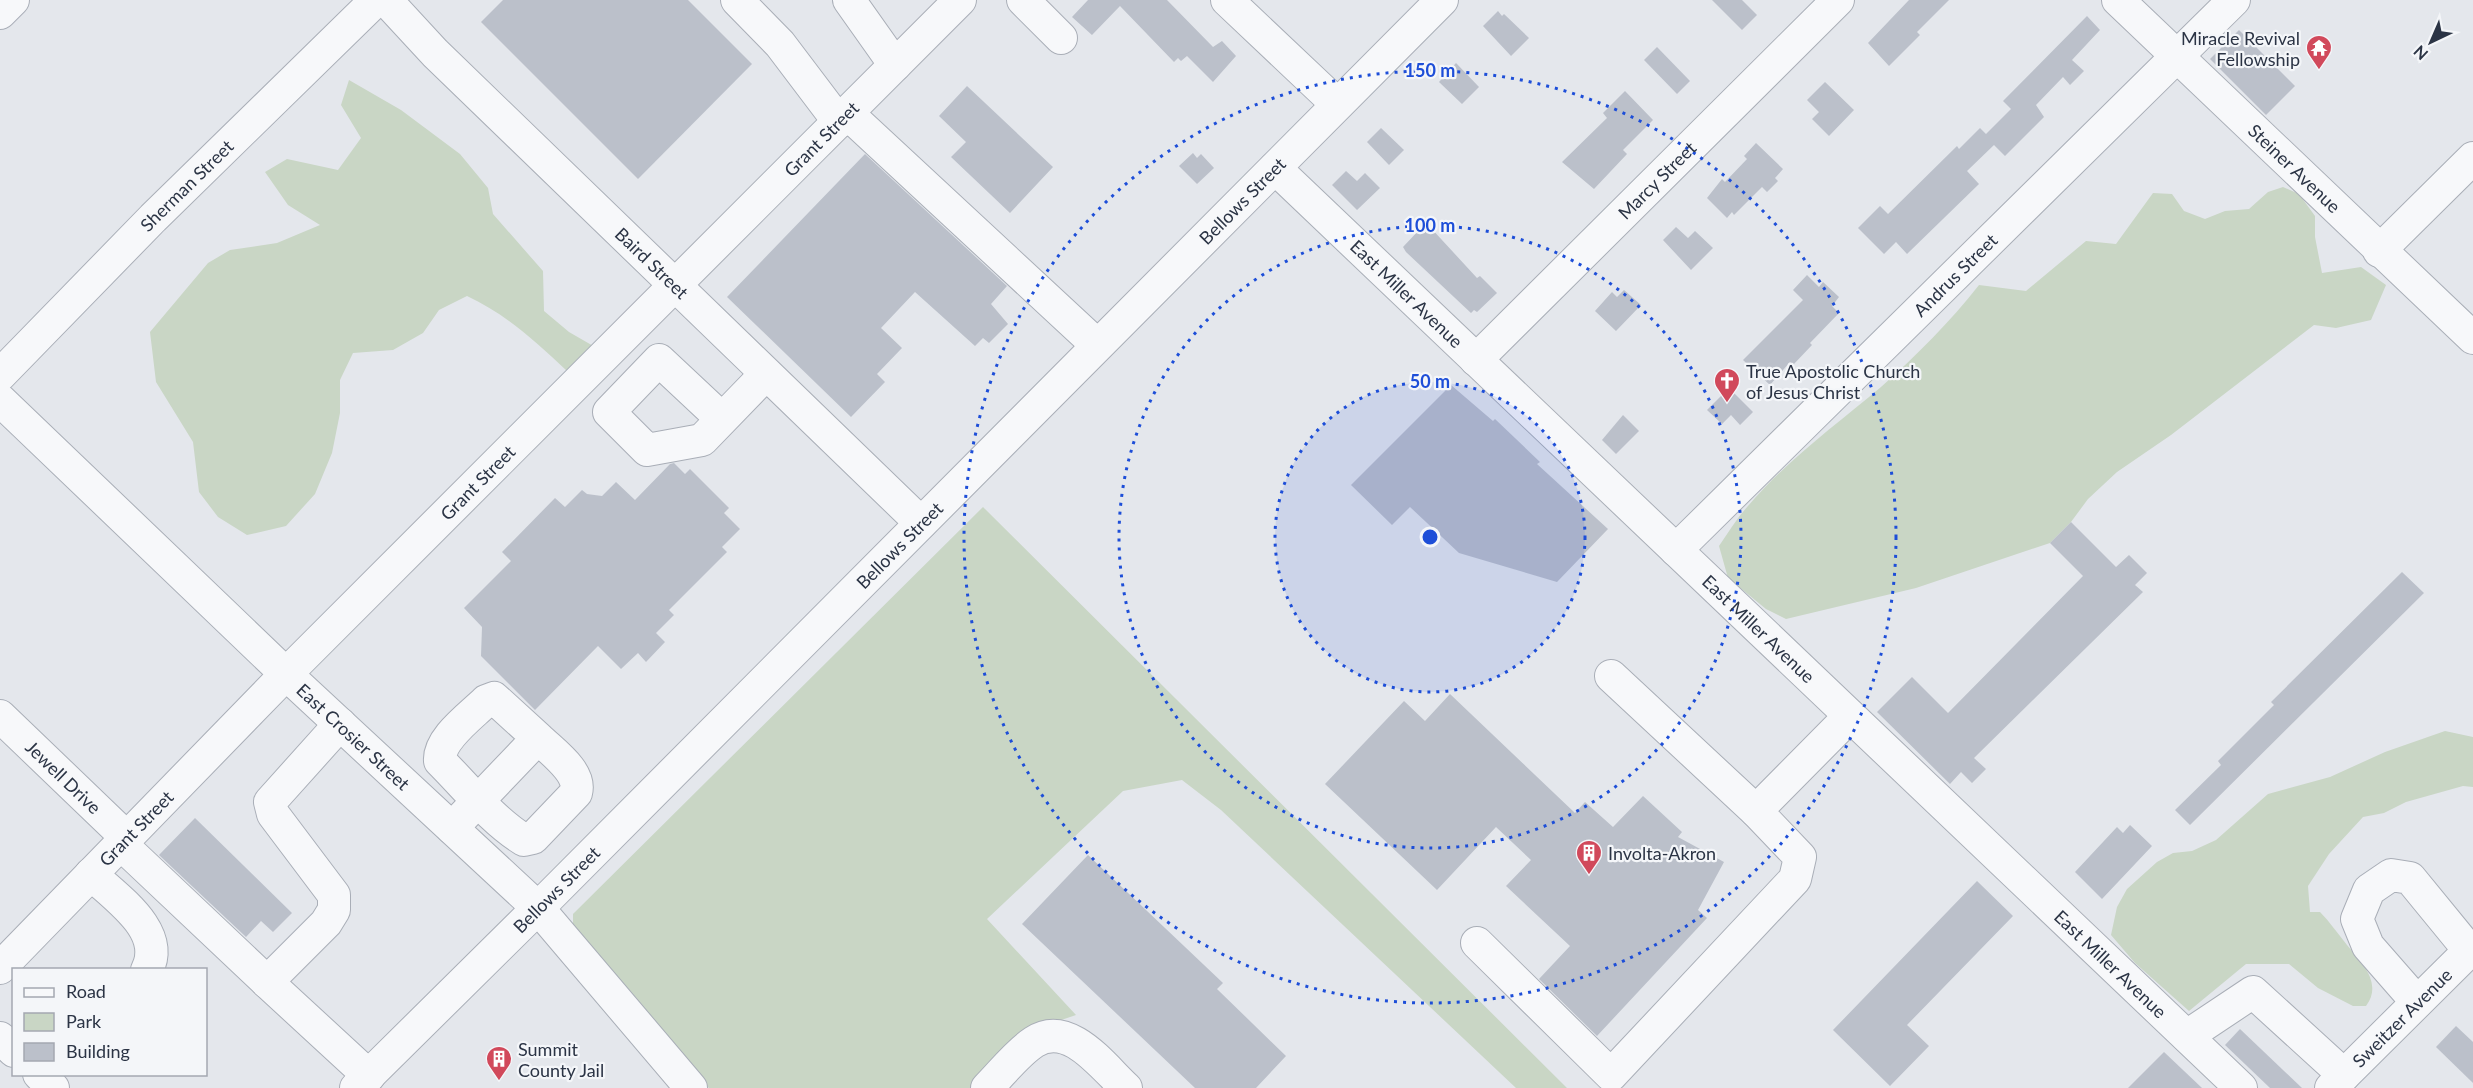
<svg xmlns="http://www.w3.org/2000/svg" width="2473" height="1088" viewBox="0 0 2473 1088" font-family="Lato,sans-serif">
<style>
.green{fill:#c9d6c5}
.building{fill:#bbc0ca}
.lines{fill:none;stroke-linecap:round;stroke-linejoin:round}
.minor-casing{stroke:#a9aeb7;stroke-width:34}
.minor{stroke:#f7f8fa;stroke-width:32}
.ring{fill:none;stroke:#1d4ed8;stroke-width:3;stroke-dasharray:3 6}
.labels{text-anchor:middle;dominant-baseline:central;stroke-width:4.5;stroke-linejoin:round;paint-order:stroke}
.poi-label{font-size:18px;fill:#2b3445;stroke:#f4f6f9;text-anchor:start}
.street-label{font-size:18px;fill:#2b3445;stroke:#f4f6f9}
.centre{fill:#1d4ed8;stroke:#f4f6f9;stroke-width:3}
.ring-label{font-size:18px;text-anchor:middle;font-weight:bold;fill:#1d4ed8;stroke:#f4f6f9;stroke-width:4.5;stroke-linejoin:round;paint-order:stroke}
</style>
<rect width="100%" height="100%" fill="#e4e7ec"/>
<g class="green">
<path d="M349 80 401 110 460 154 488 188 493 214 543 271 544 311 569 332 595 347 567 371C536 342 506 314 467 296L439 310 423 333 393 350 353 353 340 380V413L332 453 315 494 286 526 247 535 218 517 199 492 193 442 156 382 150 332 208 263 230 250 277 243 320 225 288 205 265 172 287 159 338 170 361 138 341 105Z"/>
<path d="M2283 187 2299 194 2315 216V237L2322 273 2361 267 2386 285 2371 320 2336 328 2314 325 2171 435 2117 472 2088 499 2071 522 2050 543 1916 588 1786 619 1766 609 1728 578 1719 546C1728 533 1737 518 1748 506 1787 460 1836 425 1881 387 1916 356 1950 322 1979 285L2026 291 2086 241 2116 244 2153 193 2172 194 2184 211 2205 219 2225 211 2249 209 2268 192Z"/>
<path d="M983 507 1567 1088H1516L1221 810 1182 780 1123 791 987 919 1076 1015 1026 1032 971 1088H709L704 1084 573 926V914Z"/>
<path d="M2445 731 2473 737V787L2463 786 2406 802 2384 813 2363 817 2329 854 2308 886 2310 912H2320C2330 922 2338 934 2347 945 2362 963 2383 983 2366 1006H2353L2318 988 2289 964H2246L2189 1011 2135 963 2111 935 2117 907 2127 889 2157 862 2173 853 2192 851 2216 840 2268 794 2330 777 2385 752Z"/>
</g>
<g class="building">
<path d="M503 0H688L752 64 638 179 481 22Z"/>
<path d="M1088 0H1167L1213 47 1222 41 1236 56 1213 82 1187 56 1181 61 1178 58 1174 62 1120 6 1092 35 1072 17Z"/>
<path d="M1712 0H1742L1757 15 1742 30Z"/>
<path d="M1909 0H1949L1917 32 1920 35 1889 66 1868 43Z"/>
<path d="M1498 11 1502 16 1504 14 1529 38 1511 56 1483 26Z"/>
<path d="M2087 16 2100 30 2072 60 2084 71 2070 85 2063 77 2036 105 2044 117 2005 156 1994 145 1967 171 1979 184 1907 254 1896 242 1884 254 1858 228 1880 206 1888 214 1957 146 1959 149 1980 128 1986 134 2011 109 2003 101Z"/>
<path d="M2239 30 2295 86 2266 115 2210 59Z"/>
<path d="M1657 47 1690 81 1677 94 1644 60Z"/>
<path d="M1456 63 1479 87 1462 104 1439 82Z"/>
<path d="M1825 82 1854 110 1829 136 1812 119 1819 112 1807 100Z"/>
<path d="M967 86 1053 167 1010 213 951 157 966 142 939 116Z"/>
<path d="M1625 91 1653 120 1623 150 1627 154 1594 189 1562 162 1607 118 1603 113Z"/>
<path d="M1381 128 1404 150 1389 165 1367 142Z"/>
<path d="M1756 143 1783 169 1775 178 1778 181 1767 192 1762 187 1734 215 1732 212 1727 218 1707 198 1722 179 1725 182 1747 159 1744 156Z"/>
<path d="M1193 153 1197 158 1201 154 1214 168 1197 184 1179 166Z"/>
<path d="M865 154 1007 286 991 304 1008 324 989 343 983 338 975 346 915 292 881 328 902 348 877 374 885 382 851 417 727 297Z"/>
<path d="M1346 171 1357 181 1365 173 1380 188 1357 210 1332 185Z"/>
<path d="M1430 227 1477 278 1480 276 1497 293 1477 312 1474 310 1471 313 1406 252 1403 247 1420 229 1424 233Z"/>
<path d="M1676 227 1688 238 1695 231 1713 248 1691 270 1663 240Z"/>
<path d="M1807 275 1819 287 1823 282 1839 297 1832 306 1839 313 1810 343 1812 345 1793 365 1790 362 1770 385 1743 360 1803 300 1793 290Z"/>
<path d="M1624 290 1641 305 1616 331 1595 311 1612 292 1617 297Z"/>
<path d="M1451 385 1493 421 1495 419 1540 462 1537 464 1608 529 1557 582 1459 553 1410 507 1392 525 1351 485Z"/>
<path d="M1729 388 1753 412 1740 425 1731 415 1722 424 1707 410Z"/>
<path d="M1623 415 1639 431 1616 454 1602 440Z"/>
<path d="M674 463 685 474 690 469 729 508 724 513 740 529 722 547 727 552 669 610 674 615 656 633 665 642 646 662 638 653 621 669 598 646 535 710 481 656 482 627 464 608 511 561 502 552 555 498 565 507 582 490 587 494 602 496 616 482 635 500 670 464Z"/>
<path d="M2071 522 2116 567 2129 555 2147 573 2135 585 2143 592 1974 758 1986 769 1972 783 1961 772 1950 784 1877 712 1912 677 1948 713 2083 576 2050 543Z"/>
<path d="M2402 572 2424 593 2190 825 2175 810 2221 765 2218 761 2274 705 2271 702Z"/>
<path d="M1450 694 1575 813 1585 802 1613 827 1643 796 1682 832 1678 837 1724 862 1698 910 1707 918 1597 1036 1539 979 1570 946 1506 886 1531 860 1496 827 1437 890 1325 784 1404 701 1425 721Z"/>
<path d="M195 818 292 913 273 932 261 921 246 937 159 855Z"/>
<path d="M2130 825 2152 846 2102 899 2075 872 2117 827 2123 833Z"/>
<path d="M1088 855 1223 983 1217 989 1286 1056 1256 1088H1195L1022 924Z"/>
<path d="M1977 881 2013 916 1907 1025 1929 1046 1890 1086 1833 1030Z"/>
<path d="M2456 1026 2473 1042V1083L2436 1047Z"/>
<path d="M2240 1029 2302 1088H2270L2225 1045Z"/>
<path d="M2164 1052 2202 1088H2128Z"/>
</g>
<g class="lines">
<defs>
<g id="minor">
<path id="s1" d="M386 0 435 53 921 523"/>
<path d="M737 0 780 44 839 122"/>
<path d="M849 0 895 65"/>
<path d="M1023 0 1061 38"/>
<path d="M1227 0 1337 104"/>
<path id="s2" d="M2118 0 2473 338"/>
<path d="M0 13 13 0"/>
<path d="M847 113 1097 345"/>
<path id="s3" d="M1275 168 2241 1088"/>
<path d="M2379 251 2473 158"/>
<path id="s4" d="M1476 360 1838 0"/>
<path id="s5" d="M0 375 153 218 376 0"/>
<path id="s6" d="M0 400 286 674 538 908 691 1088"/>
<path d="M722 419 659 360 609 412 647 450 702 440 766 374"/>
<path id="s7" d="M1676 550 2234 0"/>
<path d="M1611 676 1756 811"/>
<path id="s8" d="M0 716 127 838"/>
<path d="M452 828 538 738C552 752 582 772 576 793L533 838 524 840C493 821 466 787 440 761 438 739 471 716 486 701L494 698 538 738"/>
<path d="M121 844 267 982 326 923 334 910V895L273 814 270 802 340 724"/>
<path d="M91 874C116 898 167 931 147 970"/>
<path d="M1477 943 1611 1075 1795 879 1800 857 1756 811 1850 716"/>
<path id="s9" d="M0 968 286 674 960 0"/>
<path d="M267 982 369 1076"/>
<path d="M2417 1002 2368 946 2357 919 2369 890 2391 875 2410 878 2469 950"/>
<path d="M2187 1036 2253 992 2344 1075"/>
<path d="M0 1038 14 1051"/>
<path d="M39 1074 53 1088"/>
<path id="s10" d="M356 1088 538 908 1442 0"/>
<path d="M987 1088C1002 1073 1017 1053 1034 1042 1069 1019 1103 1067 1126 1088"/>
<path id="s11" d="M2331 1088 2473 947"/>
</g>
</defs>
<use href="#minor" class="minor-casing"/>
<use href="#minor" class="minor"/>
</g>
<circle cx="1430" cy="537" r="155" fill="#1d4ed8" fill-opacity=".12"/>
<g class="ring">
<circle cx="1430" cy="537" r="155"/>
<circle cx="1430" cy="537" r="311"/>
<circle cx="1430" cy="537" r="466"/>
</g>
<defs>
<symbol id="temple-pin" viewBox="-11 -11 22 30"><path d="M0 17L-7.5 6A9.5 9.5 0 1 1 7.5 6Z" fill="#d1495b" stroke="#f4f6f9"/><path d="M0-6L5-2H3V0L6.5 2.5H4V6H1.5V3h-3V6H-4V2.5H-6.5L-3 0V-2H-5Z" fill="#fff"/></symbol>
<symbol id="church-pin" viewBox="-11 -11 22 30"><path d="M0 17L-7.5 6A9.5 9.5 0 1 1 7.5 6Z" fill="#d1495b" stroke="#f4f6f9"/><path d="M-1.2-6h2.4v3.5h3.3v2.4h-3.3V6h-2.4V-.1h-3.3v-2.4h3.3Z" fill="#fff"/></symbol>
<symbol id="building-pin" viewBox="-11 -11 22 30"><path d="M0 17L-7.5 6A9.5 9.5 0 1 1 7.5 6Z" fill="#d1495b" stroke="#f4f6f9"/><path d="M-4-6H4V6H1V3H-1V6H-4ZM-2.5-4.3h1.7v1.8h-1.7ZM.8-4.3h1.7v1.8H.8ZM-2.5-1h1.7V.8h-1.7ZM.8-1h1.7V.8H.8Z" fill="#fff"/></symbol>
</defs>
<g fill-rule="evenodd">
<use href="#temple-pin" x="2304" y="33" width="30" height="40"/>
<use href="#church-pin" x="1712" y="366" width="30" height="40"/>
<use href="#building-pin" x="1574" y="838" width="30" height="40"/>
<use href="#building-pin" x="484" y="1044" width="30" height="40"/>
</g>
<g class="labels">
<g class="poi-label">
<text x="2300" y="38" text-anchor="end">Miracle Revival<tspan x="2300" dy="21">Fellowship</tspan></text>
<text x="1746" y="371">True Apostolic Church<tspan x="1746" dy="21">of Jesus Christ</tspan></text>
<text x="1608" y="853">Involta-Akron</text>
<text x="518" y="1049">Summit<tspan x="518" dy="21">County Jail</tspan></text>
</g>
<g class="street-label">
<text stroke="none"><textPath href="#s9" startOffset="1167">Grant Street</textPath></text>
<text stroke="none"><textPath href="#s2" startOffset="244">Steiner Avenue</textPath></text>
<text stroke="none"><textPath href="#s4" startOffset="255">Marcy Street</textPath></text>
<text stroke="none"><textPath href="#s5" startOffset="266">Sherman Street</textPath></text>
<text stroke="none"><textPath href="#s10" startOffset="1254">Bellows Street</textPath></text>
<text stroke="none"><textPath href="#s1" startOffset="374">Baird Street</textPath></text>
<text stroke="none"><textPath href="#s7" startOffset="392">Andrus Street</textPath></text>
<text stroke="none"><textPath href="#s3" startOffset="182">East Miller Avenue</textPath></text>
<text stroke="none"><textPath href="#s9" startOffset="681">Grant Street</textPath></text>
<text stroke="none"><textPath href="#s10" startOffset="768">Bellows Street</textPath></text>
<text stroke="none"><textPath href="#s3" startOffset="668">East Miller Avenue</textPath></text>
<text stroke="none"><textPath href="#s6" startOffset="488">East Crosier Street</textPath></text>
<text stroke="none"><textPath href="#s8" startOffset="88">Jewell Drive</textPath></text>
<text stroke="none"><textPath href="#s9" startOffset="195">Grant Street</textPath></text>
<text stroke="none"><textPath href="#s10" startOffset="282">Bellows Street</textPath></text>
<text stroke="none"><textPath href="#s3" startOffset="1154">East Miller Avenue</textPath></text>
<text stroke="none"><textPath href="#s11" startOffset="100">Sweitzer Avenue</textPath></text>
</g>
</g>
<circle cx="1430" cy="537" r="9" class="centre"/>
<g class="ring-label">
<text x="1430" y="77">150 m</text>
<text x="1430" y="232">100 m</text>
<text x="1430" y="388">50 m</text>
</g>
<rect x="12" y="968" width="195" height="108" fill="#f4f6f9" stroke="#a4a8b1" stroke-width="1.5"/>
<rect x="24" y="988" width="30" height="9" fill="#f7f8fa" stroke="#a4a8b1" stroke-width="1.5"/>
<text x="66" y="998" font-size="18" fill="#2b3445">Road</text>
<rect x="24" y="1013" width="30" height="18" fill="#c9d6c5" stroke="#a4a8b1" stroke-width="1.5"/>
<text x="66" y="1028" font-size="18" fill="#2b3445">Park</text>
<rect x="24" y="1043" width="30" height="18" fill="#bbc0ca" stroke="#a4a8b1" stroke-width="1.5"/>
<text x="66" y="1058" font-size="18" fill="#2b3445">Building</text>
<g transform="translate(2431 42) rotate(224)" stroke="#f4f6f9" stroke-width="4.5" paint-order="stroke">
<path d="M0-4.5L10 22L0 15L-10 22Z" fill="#2b3445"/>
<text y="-9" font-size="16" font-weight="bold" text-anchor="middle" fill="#2b3445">N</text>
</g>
</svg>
